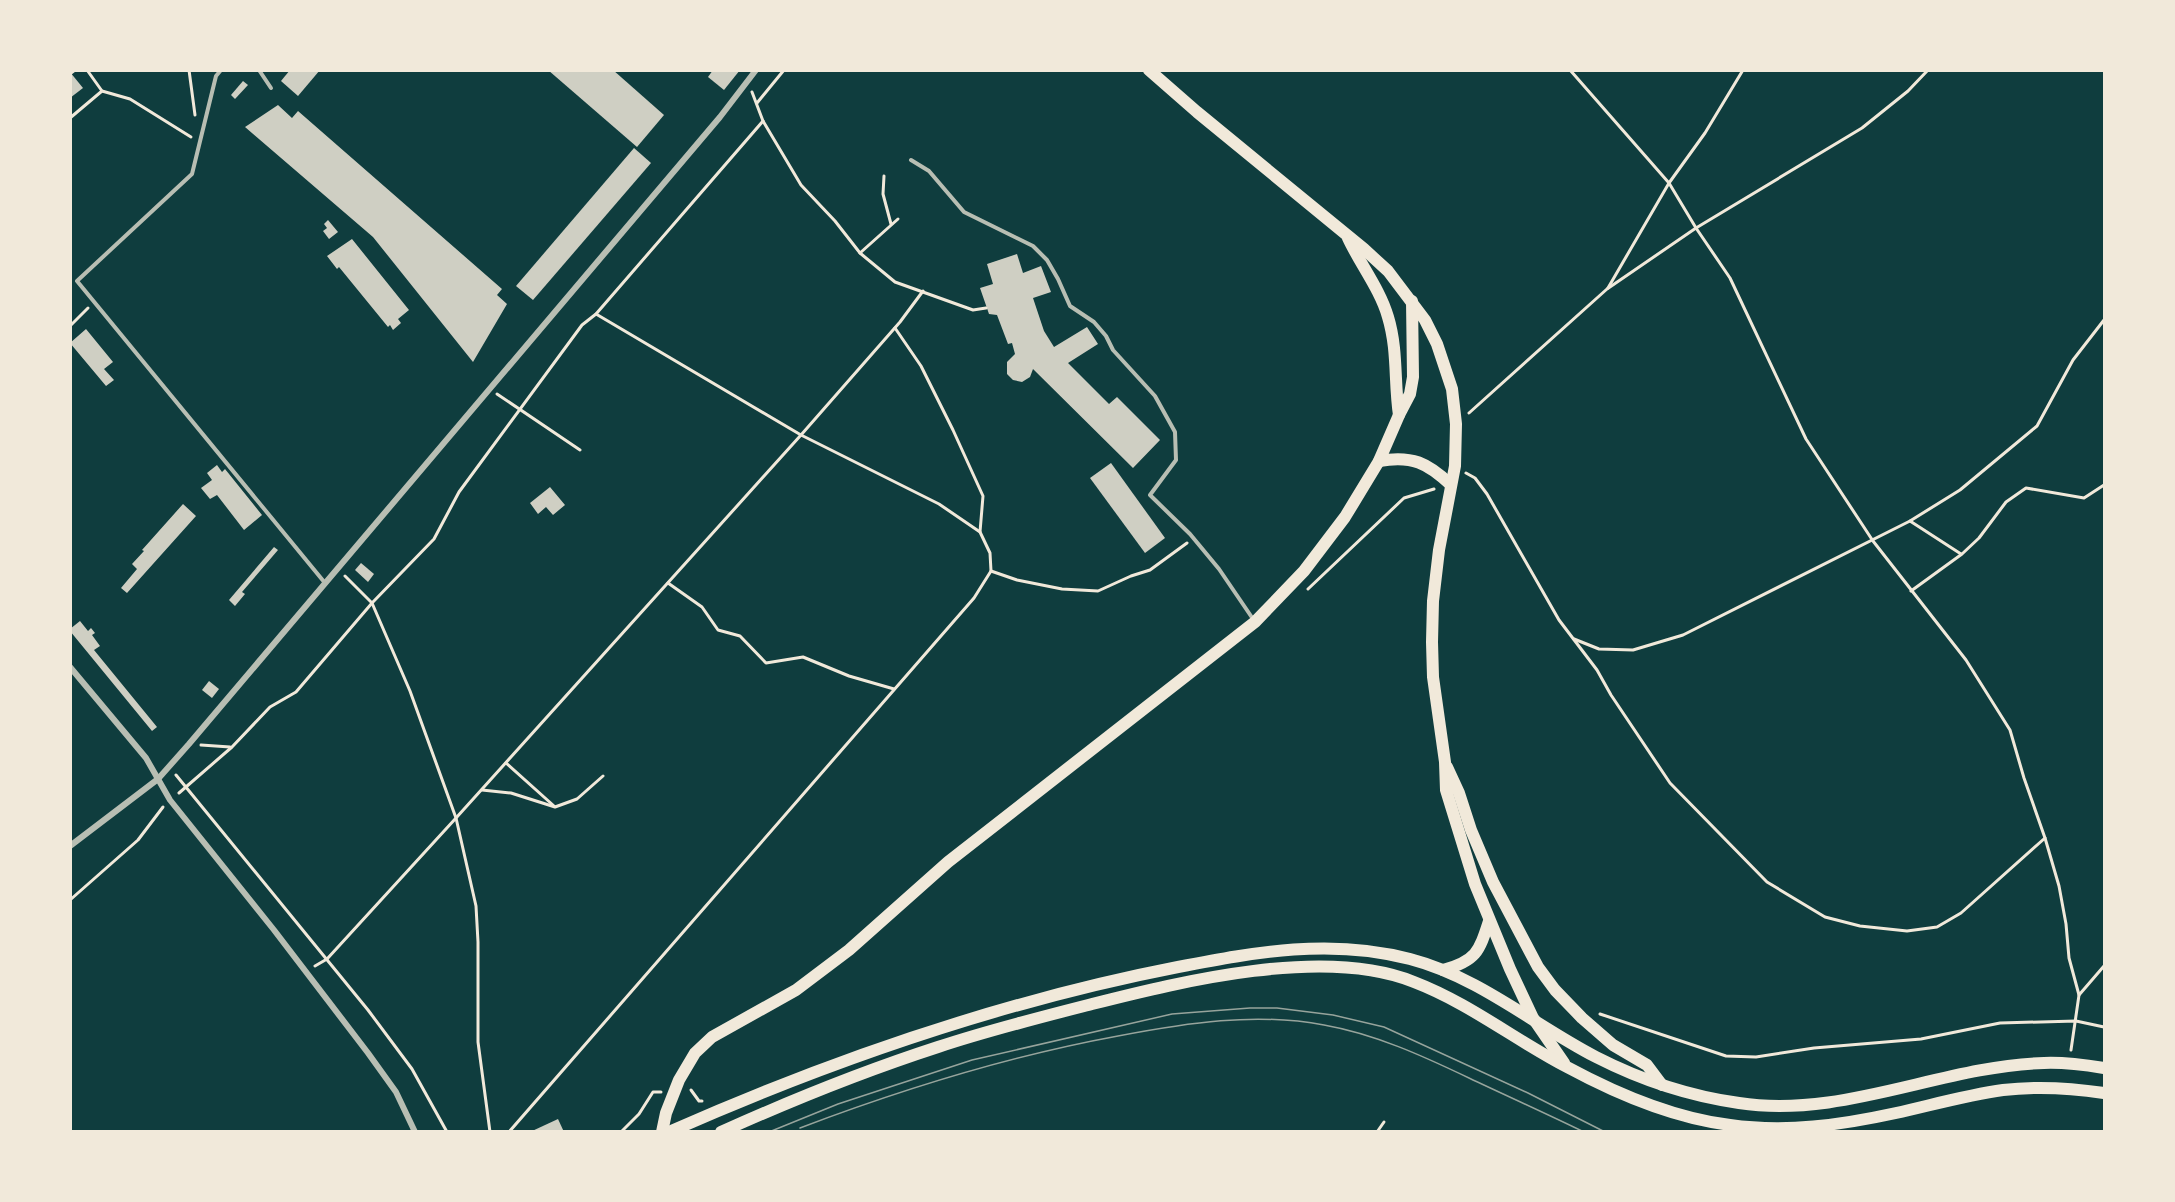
<svg xmlns="http://www.w3.org/2000/svg" width="2175" height="1202" viewBox="0 0 2175 1202" font-family="'DM Sans',sans-serif">
<style>
.building{fill:#cfcfc3}
.lines{fill:none;stroke-linecap:round;stroke-linejoin:round}
.path{stroke:#f1e9da;stroke-width:3}
.service{stroke:#b8beb3;stroke-width:4}
.minor{stroke:#b8beb3;stroke-width:6}
.secondary{stroke:#f1e9da;stroke-width:12}
.tram{stroke:#97a49c;stroke-width:1.5}
</style>
<rect width="100%" height="100%" fill="#0f3d3e"/>
<g class="building">
<path d="M290 70H320L298 96 281 81Z"/>
<path d="M548 70H613L664 115 637 147Z"/>
<path d="M713 70H740L724 90 708 77Z"/>
<path d="M70 72 83 88 70 98Z"/>
<path d="M243 81 248 85 235 99 231 95Z"/>
<path d="M278 105 292 118 298 111 502 289 497 295 507 304 473 362 373 237 245 127Z"/>
<path d="M634 148 651 163 533 300 516 286Z"/>
<path d="M328 220 338 232 329 239 323 231 327 228 324 224Z"/>
<path d="M352 239 409 310 398 319 401 323 393 330 390 325 388 327 339 267 337 269 327 256Z"/>
<path d="M1017 254 1023 273 1041 266 1051 292 1033 298 1044 331 1054 347 1087 327 1098 344 1068 363 1109 404 1117 397 1160 440 1133 468 1033 369 1030 377 1022 382 1013 380 1007 374V362L1015 354 1012 343 1008 344 997 315 989 314 980 288 993 284 987 264Z"/>
<path d="M86 329 113 362 104 369 114 380 106 386 70 343Z"/>
<path d="M1111 463 1165 538 1145 553 1090 478Z"/>
<path d="M217 465 222 472 225 469 262 515 244 530 217 495 210 499 201 488 212 480 207 473Z"/>
<path d="M550 487 565 505 553 515 546 507 538 514 530 503Z"/>
<path d="M183 504 196 516 127 593 121 588 137 569 132 564 144 551 142 550Z"/>
<path d="M274 547 278 550 242 592 245 594 235 606 229 600Z"/>
<path d="M361 563 374 574 368 582 355 570Z"/>
<path d="M80 621 88 631 91 628 95 633 92 635 100 646 94 650 157 727 152 731 70 631V629Z"/>
<path d="M209 681 219 689 212 698 202 690Z"/>
<path d="M558 1119 564 1132H530Z"/>
</g>
<g class="lines">
<g class="path">
<path d="M87 70 102 91 130 99 191 137"/>
<path d="M189 70 195 115"/>
<path d="M1570 70 1669 183 1696 228 1730 278 1806 439 1873 541 1966 660 2010 730 2024 778 2045 838 2059 886 2066 924 2069 958 2079 995 2071 1050"/>
<path d="M71 73 75 70"/>
<path d="M752 92 763 121 801 185 835 221 860 253 895 282 973 310 986 308"/>
<path d="M757 103 784 70"/>
<path d="M70 118 102 91"/>
<path d="M884 176 883 194 891 224"/>
<path d="M860 253 898 219"/>
<path d="M1608 288 1669 183 1705 133 1743 70"/>
<path d="M70 326 88 308"/>
<path d="M895 328 921 366 953 430 983 496 980 532"/>
<path d="M497 394 580 450"/>
<path d="M1469 413 1607 289 1696 228 1862 128 1908 91 1928 70"/>
<path d="M1466 473 1475 478 1487 494 1559 620 1597 670 1611 695 1670 783 1767 882 1825 917 1860 926 1907 931 1937 927 1961 913 2045 838"/>
<path d="M1910 521 1961 554"/>
<path d="M991 571 1017 580 1062 589 1098 591 1131 576 1150 570 1187 543"/>
<path d="M345 576 372 603 410 691 456 818 476 906 478 942V1042L490 1132"/>
<path d="M668 583 702 607 718 630 740 636 766 663 803 657 849 676 894 689"/>
<path d="M1308 589 1404 498 1434 489"/>
<path d="M1911 591 1962 554 1979 538 2006 502 2026 488 2084 498 2104 485"/>
<path d="M1574 639 1599 649 1633 650 1683 635 1910 521 1960 490 2037 426 2073 360 2104 320"/>
<path d="M201 745 230 747"/>
<path d="M506 763 554 806"/>
<path d="M176 775 368 1010 412 1069 447 1132"/>
<path d="M482 790 511 793 555 807 577 799 603 776"/>
<path d="M179 793 232 747 270 707 296 692 372 603 434 539 459 492 582 325 596 314 763 121"/>
<path d="M70 900 138 840 163 807"/>
<path d="M315 966 327 959 456 818 801 435 900 322 923 291"/>
<path d="M2079 995 2104 966"/>
<path d="M1600 1014 1726 1056 1756 1057 1814 1048 1921 1039 2000 1023 2076 1021 2104 1027"/>
<path d="M691 1090 699 1101H702"/>
<path d="M509 1132 974 598 991 571 990 553 980 532 939 504 801 435 596 314"/>
<path d="M621 1132 639 1114 653 1092H661"/>
<path d="M1377 1132 1384 1122"/>
</g>
<g class="service">
<path d="M221 70 216 76 192 174 77 281 325 583"/>
<path d="M259 70 271 88"/>
<path d="M911 160 929 171 964 212 1033 246 1047 260 1058 279 1070 306 1094 322 1106 336 1113 350 1155 396 1175 432 1176 460 1150 495 1190 534 1219 569 1253 619"/>
</g>
<g class="minor">
<path d="M70 667 146 758 170 800 274 930 368 1053 396 1092 415 1132"/>
<path d="M70 846 158 779 189 744 720 117 756 70"/>
</g>
<g class="secondary">
<path d="M1149 70 1197 112 1364 249 1388 271 1425 320 1437 344 1452 389 1456 424 1455 466 1439 550 1433 601 1432 642 1433 677 1445 762 1446 790 1475 884 1510 969 1533 1018 1564 1063"/>
<path d="M1348 238C1360 264 1380 289 1388 317 1398 350 1394 382 1399 415"/>
<path d="M1379 461C1412 455 1428 463 1451 485"/>
<path d="M1447 767 1459 793 1471 830 1493 882 1538 967 1555 990 1582 1018 1613 1045 1647 1065 1662 1085"/>
<path d="M1443 970C1476 961 1479 952 1489 921"/>
<path d="M662 1132 666 1113 679 1080 695 1053 712 1037 796 990 849 950 948 862 1255 622 1304 571 1345 517 1379 461 1399 415 1410 394 1413 377 1412 301"/>
<path d="M669 1132C832 1060 1003 1001 1178 967 1256 952 1331 938 1410 959 1479 977 1534 1025 1596 1057 1641 1080 1689 1096 1739 1103 1843 1119 1941 1066 2044 1063 2065 1062 2085 1065 2104 1068"/>
<path d="M721 1132C792 1100 864 1071 938 1047 989 1030 1041 1017 1092 1004 1183 981 1325 946 1414 982 1469 1003 1515 1040 1567 1067 1617 1094 1673 1118 1730 1125 1786 1133 1841 1125 1896 1113 1932 1105 1967 1095 2003 1090 2037 1086 2071 1088 2104 1093"/>
</g>
<g class="tram">
<path d="M800 1128C903 1089 1009 1056 1118 1036 1186 1023 1255 1012 1324 1025 1375 1034 1423 1056 1469 1078 1507 1096 1545 1113 1584 1132"/>
<path d="M769 1132 838 1104 972 1060 1172 1014 1250 1008H1277L1333 1015 1384 1027 1528 1093 1605 1132"/>
</g>
</g>
<rect width="2175" height="1202" fill="none" stroke="#f1e9da" stroke-width="144"/>
</svg>
